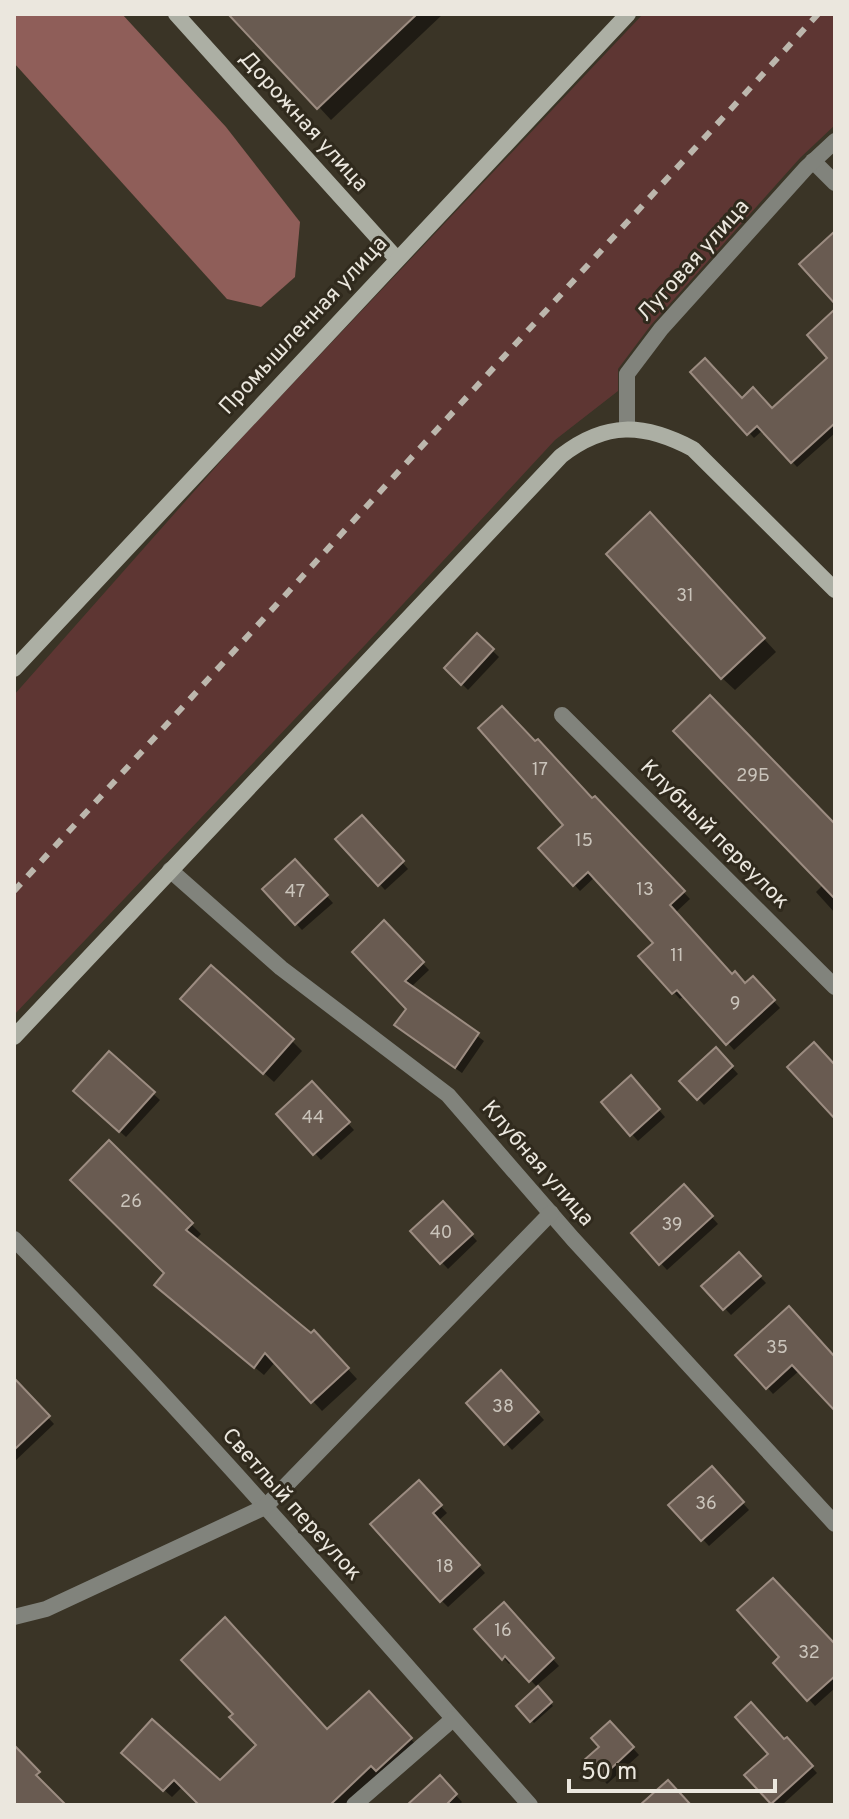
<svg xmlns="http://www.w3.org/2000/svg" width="849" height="1819" viewBox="0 0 849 1819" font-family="Overpass,sans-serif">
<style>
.green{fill:#5e3633}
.forest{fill:#8f5e59}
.shadow{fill:#0007}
.building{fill:#695b51;stroke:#9c8c81;stroke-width:2}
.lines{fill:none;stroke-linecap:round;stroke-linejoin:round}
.street{stroke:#81837c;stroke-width:16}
.secondary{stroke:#acafa4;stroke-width:16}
.rail{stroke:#bcb7ad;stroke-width:6;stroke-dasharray:10 10;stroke-linecap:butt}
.labels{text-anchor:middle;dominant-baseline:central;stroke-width:6;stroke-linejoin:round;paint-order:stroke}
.number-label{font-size:18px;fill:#cac4bb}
.street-label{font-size:22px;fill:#ebe7de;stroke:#302a1d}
</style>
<rect width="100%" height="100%" fill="#3a3426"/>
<path class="green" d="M643 14H835V125L800 158 651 325 618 369V391L555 440 366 644 14 1015V695L244 435Z"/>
<path class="forest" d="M14 14H122L226 127 300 222 295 277 261 307 227 299 14 63Z"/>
<g class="shadow">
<path d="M251 14H443L331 120 319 107Z"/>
<path d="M835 312V433L797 467 763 430 754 438 693 372 742 400 772 410 830 358Z"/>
<path d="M663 528 776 652 735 690 722 678Z"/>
<path d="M477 636 499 657 468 690 446 668Z"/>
<path d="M593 801 601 805 690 899 675 913 733 976 745 985 753 978 780 1008 734 1050 685 995 680 999 641 957 656 943 595 877 580 891 541 848Z"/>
<path d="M368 824 408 869 385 890 338 839Z"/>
<path d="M835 827V913L816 892 824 884Z"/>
<path d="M295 862 333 903 302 930 264 889Z"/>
<path d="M384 923 429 970 411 987 484 1041 462 1073 404 1032 409 1008Z"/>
<path d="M193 1009 292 1041 302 1051 274 1082Z"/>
<path d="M716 1050 738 1074 704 1105 682 1081Z"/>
<path d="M109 1054 160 1100 126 1137 76 1091Z"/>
<path d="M312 1084 354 1130 321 1160 279 1114Z"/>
<path d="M637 1084 665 1117 638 1141 604 1102Z"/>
<path d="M109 1143 201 1234 195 1240 311 1336 323 1342 357 1379 322 1411 276 1361 264 1375 166 1294V1273Z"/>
<path d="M684 1187 718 1224 667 1270 633 1233Z"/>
<path d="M443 1204 477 1241 448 1269 413 1231Z"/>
<path d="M739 1255 766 1283 731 1315 704 1286Z"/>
<path d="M738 1355 835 1359V1408L800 1370 773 1394Z"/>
<path d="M501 1373 544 1420 512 1450 469 1403Z"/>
<path d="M20 1387 54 1424 14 1462V1393Z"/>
<path d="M711 1468 749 1510 709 1546 671 1505Z"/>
<path d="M419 1483 447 1513 438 1521 485 1573 448 1607 441 1600Z"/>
<path d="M510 1611 559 1666 536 1686 513 1661 509 1664 477 1629Z"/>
<path d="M835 1647V1688L815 1706 776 1663Z"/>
<path d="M538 1689 553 1706 534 1723 519 1706Z"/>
<path d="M369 1693 418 1747 380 1772 346 1805H201L183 1786 172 1797 132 1761 220 1783 327 1732Z"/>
<path d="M610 1723 639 1755 607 1784 586 1761 602 1747Z"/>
<path d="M787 1740 817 1773 782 1805H775L747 1775Z"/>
<path d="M440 1778 462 1802 459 1805H410Z"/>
</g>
<g class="building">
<path d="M228 14H417L317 109Z"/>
<path d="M835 231V304L799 264Z"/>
<path d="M835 309V423L791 463 757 426 747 435 690 372 705 358 742 398 753 387 772 408 827 358 807 335Z"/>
<path d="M650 512 765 638 721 679 606 554Z"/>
<path d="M477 633 494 649 461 685 444 668Z"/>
<path d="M710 695 835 824V899L673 731Z"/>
<path d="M502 706 535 741 538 739 592 798 595 796 685 891 670 905 732 974 735 971 745 983 753 976 775 1000 726 1045 677 990 672 994 638 956 653 943 588 872 573 886 538 848 563 825 478 728Z"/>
<path d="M362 815 404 861 378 886 335 839Z"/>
<path d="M295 859 328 895 295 925 262 889Z"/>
<path d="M384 920 424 962 405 981 479 1033 455 1068 394 1025 406 1009 352 952Z"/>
<path d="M211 965 294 1039 263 1074 180 999Z"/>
<path d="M814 1042 835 1065V1119L787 1067Z"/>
<path d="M716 1047 733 1066 697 1100 679 1081Z"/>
<path d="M109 1051 155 1092 119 1132 73 1091Z"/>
<path d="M631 1075 660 1109 630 1136 601 1102Z"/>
<path d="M312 1081 350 1122 313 1155 276 1114Z"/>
<path d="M109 1140 193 1223 186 1230 311 1333 314 1330 349 1368 311 1403 265 1353 254 1368 154 1285 164 1273 70 1180Z"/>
<path d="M684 1184 713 1216 659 1265 631 1233Z"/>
<path d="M443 1201 473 1234 440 1264 410 1231Z"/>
<path d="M739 1252 761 1276 723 1310 701 1286Z"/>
<path d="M789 1306 835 1357V1411L792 1365 766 1389 735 1355Z"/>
<path d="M501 1370 539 1412 504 1445 466 1403Z"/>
<path d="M14 1378 50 1416 14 1450Z"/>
<path d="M712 1466 744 1502 701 1541 668 1505Z"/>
<path d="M419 1480 442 1505 433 1513 480 1565 440 1602 370 1524Z"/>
<path d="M773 1578 835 1644V1676L807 1701 773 1663 779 1657 737 1610Z"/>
<path d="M504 1602 554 1658 529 1682 505 1656 502 1660 474 1629Z"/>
<path d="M225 1617 327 1729 369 1691 412 1738 376 1771 371 1766 330 1805H199L174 1780 163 1791 121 1753 152 1719 220 1780 256 1745 229 1717 233 1714 181 1660Z"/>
<path d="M538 1686 552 1702 530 1722 516 1706Z"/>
<path d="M751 1702 784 1739 787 1737 813 1766 771 1804 744 1775 768 1754 735 1717Z"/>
<path d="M610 1721 634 1747 600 1779 583 1761 599 1747 591 1738Z"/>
<path d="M14 1745 40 1772 36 1775 66 1805H14Z"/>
<path d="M440 1775 457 1794 446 1805H407Z"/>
<path d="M668 1780 691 1805H640Z"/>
</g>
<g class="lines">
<g class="street">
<path d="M813 161 835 183"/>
<path d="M627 429V374L661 329 806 168 835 141"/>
<path d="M562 715 835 987"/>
<path d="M170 870 281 968 448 1095 573 1239 835 1524"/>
<path d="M14 1239C194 1420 360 1614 530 1805"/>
<path d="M14 1617 46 1609 265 1507 551 1213"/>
<path d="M354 1805 453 1719"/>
</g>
<g class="secondary">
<path d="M176 14 397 259"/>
<path d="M14 669 628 14"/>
<path d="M14 1037 561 456C606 421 644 423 693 449L835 590"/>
</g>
<path class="rail" d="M14 891 818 14"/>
</g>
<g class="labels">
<g class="number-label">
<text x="685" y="596">31</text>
<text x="540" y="770">17</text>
<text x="753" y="776">29Б</text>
<text x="584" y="841">15</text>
<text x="645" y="890">13</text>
<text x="295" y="892">47</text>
<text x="677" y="956">11</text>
<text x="735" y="1004">9</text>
<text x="313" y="1118">44</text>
<text x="131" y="1202">26</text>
<text x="672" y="1225">39</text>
<text x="441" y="1233">40</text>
<text x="777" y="1348">35</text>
<text x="503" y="1407">38</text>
<text x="706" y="1504">36</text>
<text x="445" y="1567">18</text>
<text x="503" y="1631">16</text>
<text x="809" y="1653">32</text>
</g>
<g class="street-label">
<text transform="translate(303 122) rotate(48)">Дорожная улица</text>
<text transform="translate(694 261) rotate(-48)">Луговая улица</text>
<text transform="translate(304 326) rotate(-47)">Промышленная улица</text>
<text transform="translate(714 835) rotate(45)">Клубный переулок</text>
<text transform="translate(537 1164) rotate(49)">Клубная улица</text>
<text transform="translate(291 1505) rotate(48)">Светлый переулок</text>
</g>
</g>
<rect width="849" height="1819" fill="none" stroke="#ebe7de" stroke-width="32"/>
<path d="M569 1779v12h206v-12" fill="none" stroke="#ebe7de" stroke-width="4"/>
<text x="581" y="1779" font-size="24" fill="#ebe7de" stroke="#302a1d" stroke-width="6" paint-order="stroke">50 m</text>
</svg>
